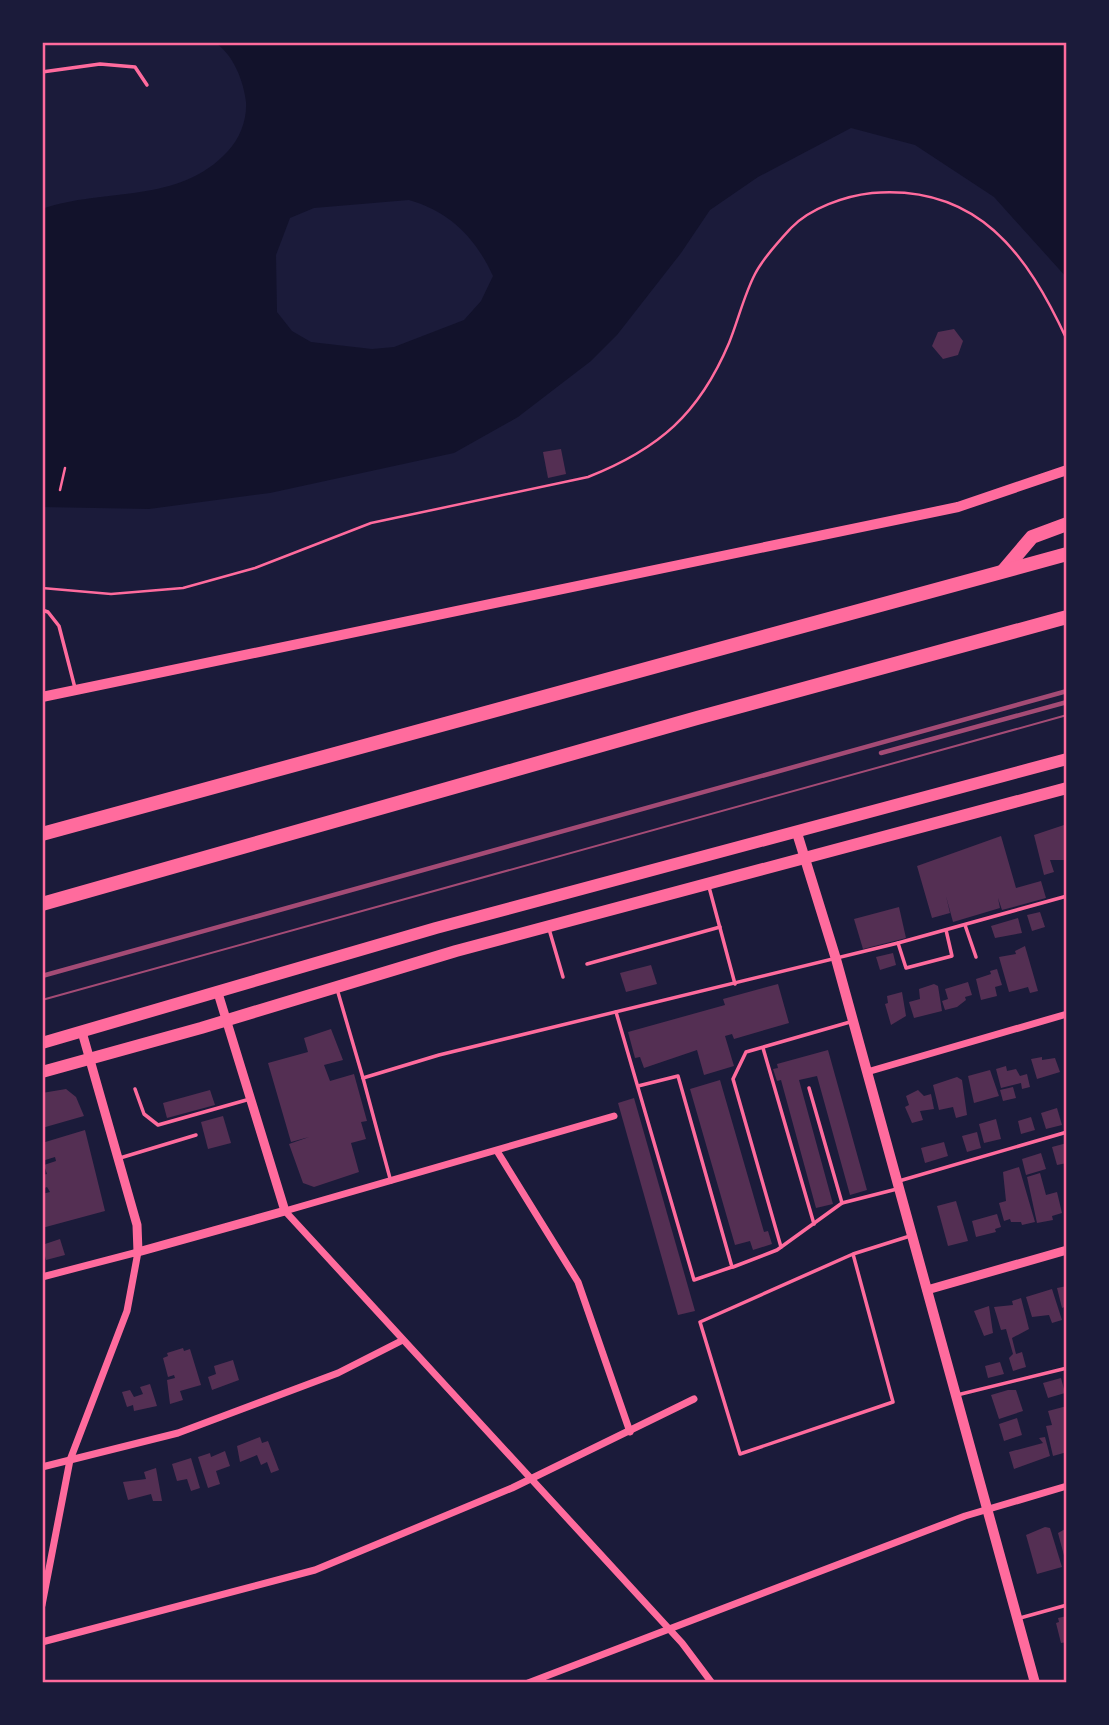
<svg xmlns="http://www.w3.org/2000/svg" width="1109" height="1725" viewBox="0 0 1109 1725" font-family="'Times New Roman',serif">
<style>
.water{fill:#12122b;fill-rule:evenodd}
.building{fill:#542f53}
.lines{fill:none;stroke-linecap:round;stroke-linejoin:round}
.path{stroke:#ff6b9d;stroke-width:2.5}
.service{stroke:#ff6b9d;stroke-width:3.5}
.minor{stroke:#ff6b9d;stroke-width:7}
.tertiary{stroke:#ff6b9d;stroke-width:9}
.secondary{stroke:#ff6b9d;stroke-width:10}
.primary{stroke:#ff6b9d;stroke-width:12}
.motorway{stroke:#ff6b9d;stroke-width:14}
.tram{stroke:#a44b75;stroke-width:2}
.rail{stroke:#a44b75;stroke-width:4.5}
.neatline{fill:none;stroke:#ff6b9d;stroke-width:2.5}
</style>
<rect width="100%" height="100%" fill="#1b1b3a"/>
<path class="water" d="M214 42H1067V278L994 197 915 145 851 128 758 177 710 210 681 253 617 335 591 361 518 417 454 453 270 493 149 509 42 507V209C104 187 179 205 228 151 240 138 247 120 246 102 244 82 233 53 214 42ZM409 200C450 212 475 237 493 276L481 301 464 320 394 347 372 349 311 342 292 331 277 312 276 255 290 218 314 208Z"/>
<g class="building">
<path d="M954 329 963 341 958 355 943 359 932 346 938 332Z"/>
<path d="M561 449 566 474 548 478 543 452Z"/>
<path d="M1064 825 1067 860H1050L1054 872 1044 875 1034 835Z"/>
<path d="M1001 836 1016 888 1041 881 1046 898 1002 910 998 898 1000 908 953 922 946 896 950 913 932 918 917 866Z"/>
<path d="M899 907 906 938 863 949 854 919Z"/>
<path d="M1040 912 1045 927 1032 931 1027 915Z"/>
<path d="M1018 918 1022 933 995 938 991 926Z"/>
<path d="M1025 946 1038 991 1030 993 1028 987 1009 992 999 957 1016 954 1015 951Z"/>
<path d="M893 953 896 965 880 970 876 957Z"/>
<path d="M651 965 657 984 626 992 620 973Z"/>
<path d="M997 969 1002 985 995 987 997 996 981 1000 976 979 991 974 990 971Z"/>
<path d="M968 982 972 995 965 997 966 1000 957 1007 945 1010 942 1001 948 999 945 989Z"/>
<path d="M778 984 789 1023 734 1039 732 1034 725 1036 734 1066 704 1075 697 1050 644 1068 640 1057 635 1058 628 1032 725 1005 723 999Z"/>
<path d="M934 984 938 986 942 1011 914 1018 909 1002 920 999 919 989Z"/>
<path d="M902 992 906 1016 891 1025 885 1004 888 1003 887 996Z"/>
<path d="M331 1029 343 1060 324 1065 330 1081 354 1074 367 1121 361 1122 366 1139 351 1143 359 1172 314 1187 303 1183 289 1144 309 1137 291 1142 268 1063 308 1052 304 1038Z"/>
<path d="M828 1050 867 1190 850 1195 817 1076 799 1080 833 1204 816 1208 781 1080 777 1081 773 1069 778 1068 777 1064Z"/>
<path d="M1042 1057V1060L1055 1058 1060 1072 1037 1079 1031 1059Z"/>
<path d="M1006 1066 1007 1071 1016 1069 1020 1076 1027 1074 1030 1087 1022 1089 1021 1083 1001 1088 996 1069Z"/>
<path d="M990 1070 999 1096 974 1103 968 1076Z"/>
<path d="M957 1077 962 1080 967 1115 956 1118 953 1107 939 1110 933 1085Z"/>
<path d="M720 1080 764 1232 768 1231 772 1244 753 1250 750 1241 735 1245 690 1089Z"/>
<path d="M1013 1087 1016 1098 1003 1101 1000 1090Z"/>
<path d="M66 1089 76 1097 84 1116 42 1128V1093Z"/>
<path d="M210 1090 215 1105 167 1118 163 1103Z"/>
<path d="M918 1090 924 1096 931 1094 934 1109 920 1111 923 1120 912 1123 905 1107 909 1105 906 1096Z"/>
<path d="M634 1098 695 1311 678 1315 618 1103Z"/>
<path d="M1057 1108 1062 1125 1046 1129 1041 1113Z"/>
<path d="M223 1116 231 1143 208 1149 201 1122Z"/>
<path d="M1031 1117 1035 1130 1021 1134 1018 1121Z"/>
<path d="M996 1119 1001 1139 984 1143 979 1124Z"/>
<path d="M85 1130 105 1211 42 1228V1194L50 1192 47 1187 42 1189V1175L47 1174 44 1165 56 1161 55 1157 42 1161V1143Z"/>
<path d="M977 1132 981 1148 967 1152 962 1136Z"/>
<path d="M944 1142 948 1156 925 1163 921 1148Z"/>
<path d="M1067 1143V1163L1057 1165 1052 1147Z"/>
<path d="M1041 1153 1046 1169 1026 1175 1022 1159Z"/>
<path d="M1019 1167 1035 1222 1022 1225 1021 1222H1011L1010 1219 1004 1221 999 1203 1006 1201 1003 1172Z"/>
<path d="M1040 1173 1046 1195 1057 1192 1062 1213 1052 1216 1053 1220 1037 1223 1027 1177Z"/>
<path d="M956 1201 968 1241 948 1246 937 1206Z"/>
<path d="M997 1214 1001 1227 995 1229 996 1232 976 1237 972 1221Z"/>
<path d="M60 1239 65 1255 46 1260 42 1245Z"/>
<path d="M1067 1286V1306L1062 1308 1057 1288Z"/>
<path d="M1052 1289 1062 1320 1052 1323 1049 1315 1032 1317 1026 1297Z"/>
<path d="M1021 1298 1029 1329 1012 1338 1016 1354 1022 1352 1026 1367 1013 1371 1009 1358 1013 1354 1006 1329 1001 1330 994 1307 1013 1305 1012 1301Z"/>
<path d="M989 1306 993 1333 984 1336 974 1311Z"/>
<path d="M183 1348 184 1351 190 1349 201 1385 180 1391 183 1400 170 1404 167 1380 175 1378 174 1375 168 1377 163 1358 168 1356 167 1353Z"/>
<path d="M233 1360 239 1380 212 1390 208 1377 216 1374 214 1366Z"/>
<path d="M1000 1362 1004 1374 988 1378 985 1366Z"/>
<path d="M1061 1378 1065 1393 1048 1398 1043 1383Z"/>
<path d="M150 1384 157 1406 134 1411 133 1405 127 1407 122 1392 130 1390 134 1397 143 1394 140 1387Z"/>
<path d="M1008 1390H1016L1023 1411 999 1419 991 1395Z"/>
<path d="M1067 1406V1437L1064 1438 1067 1452 1053 1456 1046 1426 1052 1425 1048 1411Z"/>
<path d="M1017 1418 1022 1435 1004 1441 999 1424Z"/>
<path d="M260 1437 262 1443 268 1441 279 1470 271 1473 267 1462 261 1465 257 1455 240 1462 237 1446Z"/>
<path d="M1045 1437 1050 1456 1014 1469 1009 1452 1043 1443 1039 1438Z"/>
<path d="M225 1451 230 1466 216 1471 220 1484 208 1488 198 1457 210 1453 211 1457Z"/>
<path d="M191 1458 200 1488 191 1491 187 1479 177 1481 172 1464Z"/>
<path d="M156 1468 162 1501H153L151 1494 128 1500 123 1482 146 1479 144 1472Z"/>
<path d="M1045 1527 1050 1528 1062 1567 1037 1574 1026 1535Z"/>
<path d="M1067 1528V1563H1066L1058 1533Z"/>
<path d="M1067 1616V1642L1061 1643 1056 1623 1059 1622 1058 1618Z"/>
</g>
<g class="lines">
<g class="path">
<path d="M60 490 65 468"/>
<path d="M42 588 111 594 183 588 255 568 371 523 588 477C659 449 699 414 729 343 738 321 744 295 755 274 763 258 779 241 791 228 810 208 845 196 872 193 977 184 1027 253 1067 340"/>
</g>
<g class="service">
<path d="M42 72 100 64 135 67 147 85"/>
<path d="M42 610 48 612 59 626 75 688"/>
<path d="M709 887 735 984"/>
<path d="M965 925 976 957"/>
<path d="M549 929 563 977"/>
<path d="M898 943 906 968 952 956 946 930"/>
<path d="M587 964 720 927"/>
<path d="M337 989 363 1078"/>
<path d="M616 1012 694 1280 732 1267 678 1076 638 1086"/>
<path d="M763 1048 814 1224"/>
<path d="M809 1088 842 1203 897 1189"/>
<path d="M135 1089 144 1114 158 1125 250 1099"/>
<path d="M120 1158 196 1135"/>
<path d="M899 1181 1067 1132"/>
<path d="M391 1182 363 1078 439 1055 898 943 1067 896"/>
<path d="M781 1247 733 1079 746 1052 850 1022"/>
<path d="M853 1254 893 1402 740 1454 700 1322 853 1254 910 1236"/>
<path d="M733 1267 777 1250 842 1203"/>
<path d="M957 1395 1067 1368"/>
<path d="M1020 1618 1067 1605"/>
</g>
<g class="minor">
<path d="M867 1072 1067 1014"/>
<path d="M614 1116 285 1211 682 1643 712 1683"/>
<path d="M497 1151 578 1282 630 1432"/>
<path d="M42 1277 138 1252 127 1311 70 1460 42 1605"/>
<path d="M42 1467 178 1433 338 1373 401 1341"/>
<path d="M42 1642 315 1570 512 1488 694 1399"/>
<path d="M528 1683 965 1516 1067 1486"/>
</g>
<g class="tertiary">
<path d="M82 1032 137 1225 138 1252 285 1211 218 993"/>
<path d="M927 1290 1067 1250"/>
</g>
<g class="secondary">
<path d="M42 697 958 507 1067 470"/>
<path d="M797 833 836 959 1035 1683"/>
</g>
<g class="primary">
<path d="M42 1043 436 928 1067 759"/>
<path d="M42 1072 201 1028 456 951 1067 788"/>
</g>
<g class="motorway">
<path d="M1004 570 1032 537 1067 524"/>
<path d="M42 834 1067 554"/>
<path d="M42 904 697 718 1067 617"/>
</g>
<path class="tram" d="M42 1000 1067 715"/>
<g class="rail">
<path d="M881 753 1067 702"/>
<path d="M42 976 1067 691"/>
</g>
</g>
<rect width="1109" height="1725" fill="none" stroke="#1b1b3a" stroke-width="88"/>
<rect x="44" y="44" width="1021" height="1637" class="neatline"/>
</svg>
